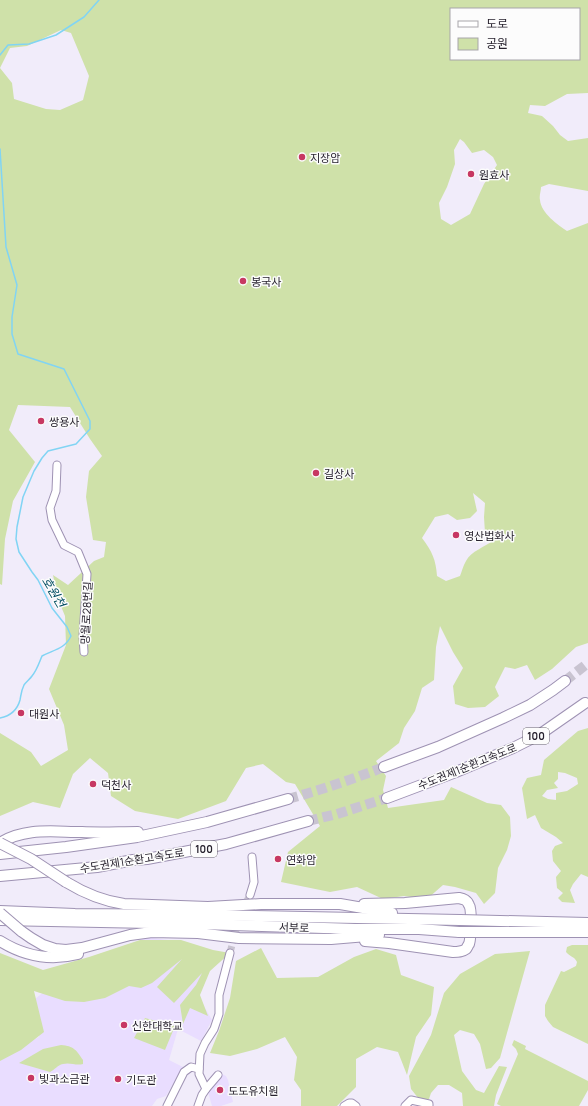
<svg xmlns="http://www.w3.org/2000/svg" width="588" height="1106" viewBox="0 0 588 1106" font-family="Manrope,'Noto Sans KR',sans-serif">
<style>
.built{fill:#e9ddff}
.green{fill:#cfe1a9;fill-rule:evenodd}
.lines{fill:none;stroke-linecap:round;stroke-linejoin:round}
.stream{stroke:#81d4f4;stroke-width:1.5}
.minor-tunnel{stroke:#c9c4d1;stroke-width:7;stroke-dasharray:7 3.5;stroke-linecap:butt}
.highway-tunnel{stroke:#c9c4d1;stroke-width:10;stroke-dasharray:10 5;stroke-linecap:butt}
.minor-casing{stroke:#9e92b3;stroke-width:9}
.highway-casing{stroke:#9e92b3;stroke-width:12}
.minor{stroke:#fff;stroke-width:7}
.highway{stroke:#fff;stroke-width:10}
.highway-bridge-casing{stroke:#9e92b3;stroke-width:12;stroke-linecap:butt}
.highway-bridge{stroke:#fff;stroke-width:10}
.poi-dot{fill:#c73862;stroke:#fcfcfc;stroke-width:1.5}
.labels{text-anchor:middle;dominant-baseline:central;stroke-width:3;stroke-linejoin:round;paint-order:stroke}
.shield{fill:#fcfcfc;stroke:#67636c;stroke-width:1}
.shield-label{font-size:10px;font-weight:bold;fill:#27222e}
.poi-label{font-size:11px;fill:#27222e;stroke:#fcfcfc;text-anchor:start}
.street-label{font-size:11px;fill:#27222e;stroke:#fcfcfc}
.water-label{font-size:12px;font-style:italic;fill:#004c61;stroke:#fcfcfc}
</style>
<rect width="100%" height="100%" fill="#f1ecfa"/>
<g class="built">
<path d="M145 937 168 940 211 965 198 996 212 1020 201 1041 178 1029 169 1060 183 1067 166 1096 157 1099 152 1106H0V1057L39 1037 34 1000 52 985 114 954Z"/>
<path d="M222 1074 226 1076 228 1080 233 1102 221 1106H212L208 1092 217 1077Z"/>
</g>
<g class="green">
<path d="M0 0H588V93L567 94 545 106 530 105 528 113 542 116 553 126 560 135 568 141 588 138V191L549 184 541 187C541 191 539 196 540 200 541 213 558 225 567 231L588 223V643L576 647 552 669 535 680 527 665 515 669 505 667 495 687 499 696 485 707 468 708 455 704 453 686 463 668 453 652 440 626 436 647 434 680 422 688 415 711 404 728 399 743 376 761 386 776 383 790 388 808 444 800 451 787 487 803 501 805 510 817 511 836 507 850 498 868 495 893 484 904 476 893 455 887 443 885 427 899 404 896 383 899 357 887 330 892 281 882 288 852 320 826 295 784 286 782 263 764 246 768 226 801 178 819 135 811 111 796 108 773 90 758 73 774 60 808 33 802 0 816V733L31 752 41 766 68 750 64 725 49 689 66 645 65 616 58 599 53 575 68 585 94 561 104 557 106 542 93 540 86 497 89 471 102 456 90 439 70 407 18 405 9 430 35 462 13 501 5 539 2 585 0 584ZM451 9H579V59H451ZM61 30 71 33 89 76 83 100 60 110 46 109 14 99 12 83 0 68 10 48 27 46ZM460 139 464 142 472 153 484 150 493 157 497 165 484 184 470 214 451 225 441 219 439 203 447 187 455 164 454 150ZM473 493 485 503 484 517 485 533 494 540C485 547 471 551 466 561 463 566 462 571 460 576L446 581 437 576C436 560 432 551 422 538L435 517 448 514 457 520 470 518 477 511Z"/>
<path d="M588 728V877L581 874 573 884 570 890 575 903 562 902 558 898 563 893 557 888 556 877 561 871 553 861 552 851 555 846 563 843 556 837 541 828 535 815 527 819 522 788 527 778 541 775 544 760 578 731ZM558 772 565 773 577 778 578 784 567 791 556 793V800L548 799 542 796 547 790 558 788 554 783 558 779Z"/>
<path d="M140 940H181L213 950 230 953 210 971 200 995 208 1016 190 1008 183 1024 180 1005 196 985 202 973 174 1003 157 987 182 959 152 983 141 988 129 986 105 998 84 1002 65 1001 34 991 44 1032 21 1050 0 1061V953L43 970 89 957Z"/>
<path d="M572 945H588V1044L553 1027 548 1021 545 1016V1005L561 971 564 972 576 966 577 962C574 956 570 957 566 952L567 947Z"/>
<path d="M261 948 277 978 318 977 354 957 376 949 396 955 401 975 434 987 431 1015 416 1037 407 1075 398 1052 377 1047 356 1059V1087L337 1106H301V1090L294 1080 297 1057 285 1037 257 1049 230 1056 210 1053 219 1031 230 998 236 961Z"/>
<path d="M530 951 500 1058 491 1068 486 1069 480 1044 474 1034 460 1030 454 1035 462 1071 476 1090 484 1093 499 1066 507 1067 496 1095 494 1106H463L462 1093 449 1085H438L431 1093 429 1099H419L411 1089 409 1076 431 1035 444 993 460 974 495 954Z"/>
<path d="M145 1018 175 1026 165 1050 134 1038Z"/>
<path d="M514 1040 526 1046 525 1049 588 1081V1090L579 1106H501L497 1104 518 1054 516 1049 512 1045Z"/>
<path d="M61 1045C74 1046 76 1050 83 1060V1064C76 1066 70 1062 63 1064 57 1065 55 1070 50 1072L19 1063 43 1049Z"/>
</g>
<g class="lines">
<g class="stream">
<path d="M0 55 8 45 29 44 56 35 84 17 99 0"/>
<path d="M0 149 6 247 17 285 12 317V334L18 354 64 369 90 421V429L76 444 48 451 42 458 34 471 23 497 17 527 16 539 19 552 32 572 38 580 52 608 67 627 71 636C65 649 53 650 42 656 39 663 37 670 32 676 30 679 26 682 24 685 21 691 21 695 20 700 17 711 10 716 0 718"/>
</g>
<path class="minor-tunnel" d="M230 953C235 933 240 913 250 895"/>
<g class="highway-tunnel">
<path d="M565 681 588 663"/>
<path d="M288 799C321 790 353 779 384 767"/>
<path d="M308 821 337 814 387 798"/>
</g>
<defs>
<g id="minor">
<path d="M57 465 56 491 50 508 52 520 64 545 78 552 87 574 83 636 84 652"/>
<path d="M250 895 254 882 252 857"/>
<path d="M206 1089 218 1075"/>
<path d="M167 1106 184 1072 191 1067 199 1069"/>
<path d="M198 1106 202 1095 206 1089 199 1074 200 1054 205 1043 214 1029 219 1014V995L230 953"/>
<path d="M344 1106 349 1103H352L356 1106"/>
<path d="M405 1106 411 1100 429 1104V1106"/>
</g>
<g id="highway">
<path d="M384 767 438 747 503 718 530 705 553 690 565 681"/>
<path d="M387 798 456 772 513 748 539 735 585 703"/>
<path d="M0 843C25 827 54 832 82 832 100 833 119 832 138 832"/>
<path d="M0 854 66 847 137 837 207 822 288 799"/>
<path d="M0 876 97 867 133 860 147 859 226 844 308 821"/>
<path d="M66 882C84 893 103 901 124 904L208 907 261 904H340L392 913"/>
<path d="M364 904 405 903 459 898C464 899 467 900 469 905 472 909 471 938 469 944 468 945 467 948 466 949 462 952 458 952 453 952L389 943 365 941"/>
<path d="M0 911 75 914 202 915 460 920"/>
<path d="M0 920 201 924 355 929H419L459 932"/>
<path d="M546 922 588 923"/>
<path d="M21 931 31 938 43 945 55 949 66 950 82 948 130 935 152 932 198 933 239 938 331 939 379 935"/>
<path d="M546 932H588"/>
<path d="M0 941C24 956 51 961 78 954"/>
</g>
</defs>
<use href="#minor" class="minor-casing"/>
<use href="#highway" class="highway-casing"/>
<use href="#minor" class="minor"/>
<use href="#highway" class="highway"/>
<defs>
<g id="highway-bridge">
<path d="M0 843 31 859 66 882"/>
<path d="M0 913 21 931"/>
<path d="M460 920 546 922"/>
<path d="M459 932H546"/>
</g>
</defs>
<use href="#highway-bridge" class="highway-bridge-casing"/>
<use href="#highway-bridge" class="highway-bridge"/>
</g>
<g class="poi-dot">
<circle cx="302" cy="157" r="4"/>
<circle cx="471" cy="174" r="4"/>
<circle cx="243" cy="281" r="4"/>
<circle cx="41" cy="421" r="4"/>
<circle cx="316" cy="473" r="4"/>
<circle cx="456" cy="535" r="4"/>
<circle cx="21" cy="713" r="4"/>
<circle cx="93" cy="784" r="4"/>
<circle cx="278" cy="859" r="4"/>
<circle cx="124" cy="1025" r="4"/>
<circle cx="31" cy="1078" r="4"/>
<circle cx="118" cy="1079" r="4"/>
<circle cx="220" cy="1090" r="4"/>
</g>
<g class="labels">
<g class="shield">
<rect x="523" y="728" width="26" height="16" rx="3"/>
<rect x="191" y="841" width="26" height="16" rx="3"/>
</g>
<g class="shield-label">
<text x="536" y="736">100</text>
<text x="204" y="849">100</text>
</g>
<g class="poi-label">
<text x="310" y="157">지장암</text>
<text x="479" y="174">원효사</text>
<text x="251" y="281">봉국사</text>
<text x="49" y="421">쌍용사</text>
<text x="324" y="473">길상사</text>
<text x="464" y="535">영산법화사</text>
<text x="29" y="713">대원사</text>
<text x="101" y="784">덕천사</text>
<text x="286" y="859">연화암</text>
<text x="132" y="1025">신한대학교</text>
<text x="39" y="1078">빛과소금관</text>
<text x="126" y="1079">기도관</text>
<text x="228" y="1090">도도유치원</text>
</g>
<g class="street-label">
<text transform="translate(86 613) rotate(-87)">망월로28번길</text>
<text transform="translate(467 766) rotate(-22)">수도권제1순환고속도로</text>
<text transform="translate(132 860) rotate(-9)">수도권제1순환고속도로</text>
<text transform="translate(294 927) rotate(2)">서부로</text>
</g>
<g class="water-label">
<text transform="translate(54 592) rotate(59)">호원천</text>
</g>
</g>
<rect x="450" y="8" width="130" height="52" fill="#fcfcfc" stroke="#a7a5aa"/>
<rect x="458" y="21" width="20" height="6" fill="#ffffff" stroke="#a7a5aa"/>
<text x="486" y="28" font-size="12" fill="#27222e">도로</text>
<rect x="458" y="38" width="20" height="12" fill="#cfe1a9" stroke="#a7a5aa"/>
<text x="486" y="48" font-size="12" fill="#27222e">공원</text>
</svg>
